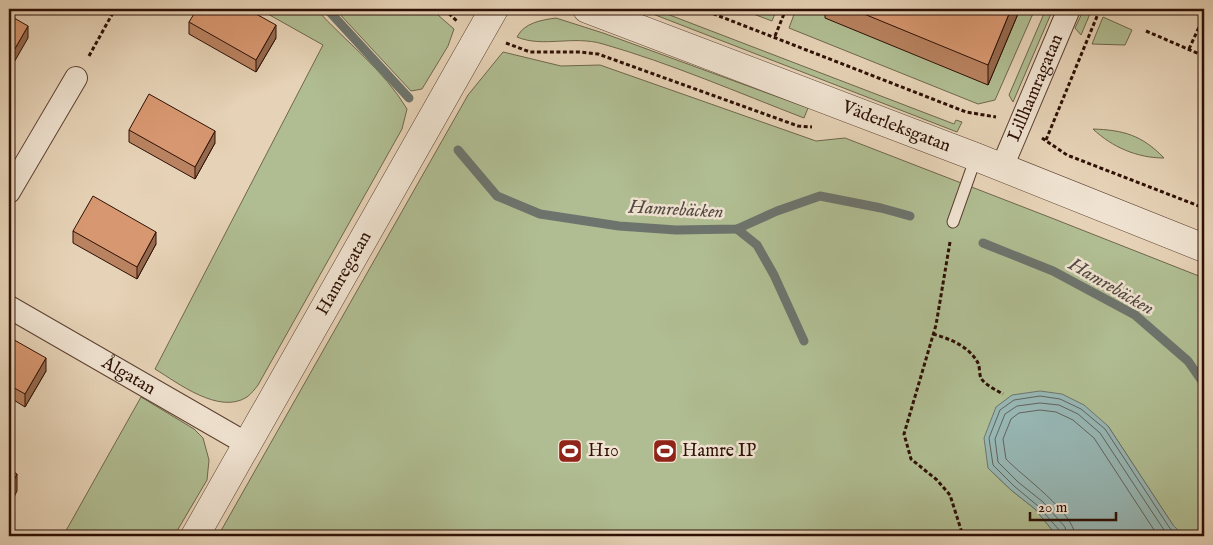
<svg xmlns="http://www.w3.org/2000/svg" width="1213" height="545" viewBox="0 0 1213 545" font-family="'IM FELL English',serif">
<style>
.green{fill:#b0bd92;stroke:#6f664c}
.water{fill:#97b6b3;stroke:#6d746d}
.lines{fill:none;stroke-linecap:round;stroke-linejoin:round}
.shore{stroke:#62635c;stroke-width:1}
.stream{stroke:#6d746d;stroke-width:9}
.service-casing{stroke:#5c4031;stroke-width:13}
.minor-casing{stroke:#5c4031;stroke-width:24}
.tertiary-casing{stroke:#5c4031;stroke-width:29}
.path{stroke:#2e1005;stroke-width:3;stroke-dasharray:4 2.5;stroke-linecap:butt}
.service{stroke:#efe2d0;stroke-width:11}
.minor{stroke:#efe2d0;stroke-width:22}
.tertiary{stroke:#efe2d0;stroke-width:28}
.wall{fill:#b98260;stroke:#2e1005}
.shaded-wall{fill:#966a4e;stroke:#2e1005}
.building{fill:#d79770;stroke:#2e1005}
.labels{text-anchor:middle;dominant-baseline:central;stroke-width:5;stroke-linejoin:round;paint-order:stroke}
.street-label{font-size:18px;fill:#2e1005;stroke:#efe2d0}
.poi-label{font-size:18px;fill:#2e1005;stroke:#efe2d0;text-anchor:start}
.water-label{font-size:19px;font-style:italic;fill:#534a42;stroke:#efe2d0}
</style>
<rect width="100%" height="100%" fill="#e6d2b6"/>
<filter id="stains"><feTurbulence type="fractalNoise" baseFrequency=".004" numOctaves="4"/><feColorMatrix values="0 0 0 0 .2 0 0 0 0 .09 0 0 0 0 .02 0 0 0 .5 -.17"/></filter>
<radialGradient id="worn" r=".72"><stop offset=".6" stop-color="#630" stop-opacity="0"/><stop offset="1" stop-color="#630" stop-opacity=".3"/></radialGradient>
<g class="green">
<path d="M259 9H316C346 42 384 70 407 109L402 129 258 385C255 389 251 394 247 397 219 415 178 383 155 369L323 45Z"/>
<path d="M335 9H434L438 15 454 29 448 46 422 89 411 91Z"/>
<path d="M640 9H654L954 124 956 120 962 122 957 132Z"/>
<path d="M740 9H777L772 21Z"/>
<path d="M796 9H1035L995 100 978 104 789 28Z"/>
<path d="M1046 9H1053L1013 102 1009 95Z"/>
<path d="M1084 9H1092L1081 35 1075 28Z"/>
<path d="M1103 17 1132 30 1125 45 1092 44Z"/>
<path d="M556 18 603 33 808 108 804 118C739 93 670 63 603 44 573 35 543 48 517 37 524 23 541 20 556 18Z"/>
<path d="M503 52 561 66 600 65 816 141 845 138 1049 217 1204 278V536H1184L1173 525 1108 426 988 468 1011 490 1035 509 1057 536H218L468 95Z"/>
<path d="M1093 129C1123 130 1142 135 1164 158 1137 158 1112 147 1093 129Z"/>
<path d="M141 397 194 429 203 438 209 460 207 480 174 536H63Z"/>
</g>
<path class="water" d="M1040 391 1062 394 1084 405 1108 426 1173 525 1184 536H1057L1035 509 1011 490 988 468 984 438 996 407 1012 395Z"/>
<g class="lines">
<g class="shore">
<path d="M1061 536 1060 531 1038 506 1014 486 993 465 989 438 1000 410 1014 400 1040 396 1060 399 1081 409 1105 429 1169 527 1177 536"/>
<path d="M1067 536 1065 527 1043 502 1018 482 998 462 995 439 1005 414 1017 406 1040 403 1059 405 1078 414 1100 433 1168 536"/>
<path d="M1075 536C1074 512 1023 477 1006 459L1003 439 1011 419 1019 413 1040 410 1056 412 1073 420 1094 438 1158 536"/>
</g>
<g class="stream">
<path d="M327 9 409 98"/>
<path d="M458 150 497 196 540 214 619 226 676 230 737 229 777 211 820 196 881 208 910 216"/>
<path d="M737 229 757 245 774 275 804 341"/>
<path d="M983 243 1053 271 1135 315 1188 361 1204 384"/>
</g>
<defs>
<path id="service" d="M953 222 976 157"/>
<g id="minor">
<path id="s1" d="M1002 167 1069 9"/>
<path d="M9 192 76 78"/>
<path id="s2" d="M9 307 247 444"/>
</g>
<g id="tertiary">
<path id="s3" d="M587 9 976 157 1204 248"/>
<path id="s4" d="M195 536 494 9"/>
</g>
</defs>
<use href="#service" class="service-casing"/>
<use href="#minor" class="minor-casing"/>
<use href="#tertiary" class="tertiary-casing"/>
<g class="path">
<path d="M444 9 457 21"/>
<path d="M701 9 966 112 996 117"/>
<path d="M1146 31 1204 56"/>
<path d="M775 36 786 9"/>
<path d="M506 43 530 52H580L598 54 798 126 812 127"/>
<path d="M1189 49 1204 16"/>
<path d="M89 56 115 9"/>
<path d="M1042 138 1067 155 1204 208"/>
<path d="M1046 140 1100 9"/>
<path d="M950 242 936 325 904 434 911 459 937 480 950 495 963 536"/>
<path d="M933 334C950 339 969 346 978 363 980 367 979 374 981 378 985 385 996 390 1003 394"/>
</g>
<use href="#service" class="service"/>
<use href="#minor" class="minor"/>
<use href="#tertiary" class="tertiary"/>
</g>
<g class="wall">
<path d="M825 9H1020L988 85 825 18Z"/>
<path d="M189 22 276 38 256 72 189 34Z"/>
<path d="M129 130 215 143 195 179 129 142Z"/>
<path d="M73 231 156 244 137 279 73 243Z"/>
<path d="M9 337 46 371 25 407 9 397Z"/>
</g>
<g class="shaded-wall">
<path d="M1011 9H1020L988 85V65Z"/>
<path d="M276 25V38L256 72V60Z"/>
<path d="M28 26V38L9 71V59Z"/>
<path d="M215 131V143L195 179V167Z"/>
<path d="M156 232V244L137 279V267Z"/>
<path d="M46 358V371L25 407V394Z"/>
<path d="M17 474V491L9 507V490Z"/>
</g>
<g class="building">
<path d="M197 9H247L276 25 256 60 189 22Z"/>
<path d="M852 9H1011L988 65Z"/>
<path d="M9 15 28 26 9 59Z"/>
<path d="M149 94 215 131 195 167 129 130Z"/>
<path d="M93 196 156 232 137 267 73 231Z"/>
<path d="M9 337 46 358 25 394 9 385Z"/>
<path d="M9 469 17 474 9 490Z"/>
</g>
<defs>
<symbol id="stadium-square" viewBox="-11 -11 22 22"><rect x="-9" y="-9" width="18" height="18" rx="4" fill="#8f2418" stroke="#efe2d0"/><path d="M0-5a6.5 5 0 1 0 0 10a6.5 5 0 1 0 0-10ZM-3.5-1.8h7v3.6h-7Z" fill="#fff"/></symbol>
</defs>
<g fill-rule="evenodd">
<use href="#stadium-square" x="556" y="437" width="28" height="28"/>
<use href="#stadium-square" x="651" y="437" width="28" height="28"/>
</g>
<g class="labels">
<g class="street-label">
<text stroke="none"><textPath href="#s1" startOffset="86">Lillhamragatan</textPath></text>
<text stroke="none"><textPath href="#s3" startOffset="331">Väderleksgatan</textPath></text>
<text stroke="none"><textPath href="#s4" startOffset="302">Hamregatan</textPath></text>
<text stroke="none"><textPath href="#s2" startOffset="138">Ålgatan</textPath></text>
</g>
<g class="poi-label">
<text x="588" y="451">H10</text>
<text x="682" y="451">Hamre IP</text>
</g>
<g class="water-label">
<text transform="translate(676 210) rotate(3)">Hamrebäcken</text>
<text transform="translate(1111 287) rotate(30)">Hamrebäcken</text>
</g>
</g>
<rect width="1213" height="545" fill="none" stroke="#e6d2b6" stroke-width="30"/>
<rect x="10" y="10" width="1193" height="525" fill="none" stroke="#2e1005" stroke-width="2.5"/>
<rect x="15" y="15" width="1183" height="515" fill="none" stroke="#2e1005"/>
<path d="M1030 512v8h86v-8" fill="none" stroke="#2e1005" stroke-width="2.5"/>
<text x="1038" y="512" font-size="15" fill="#2e1005" stroke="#efe2d0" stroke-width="4" paint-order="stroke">20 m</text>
<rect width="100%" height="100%" filter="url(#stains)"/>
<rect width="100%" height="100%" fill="url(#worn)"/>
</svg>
